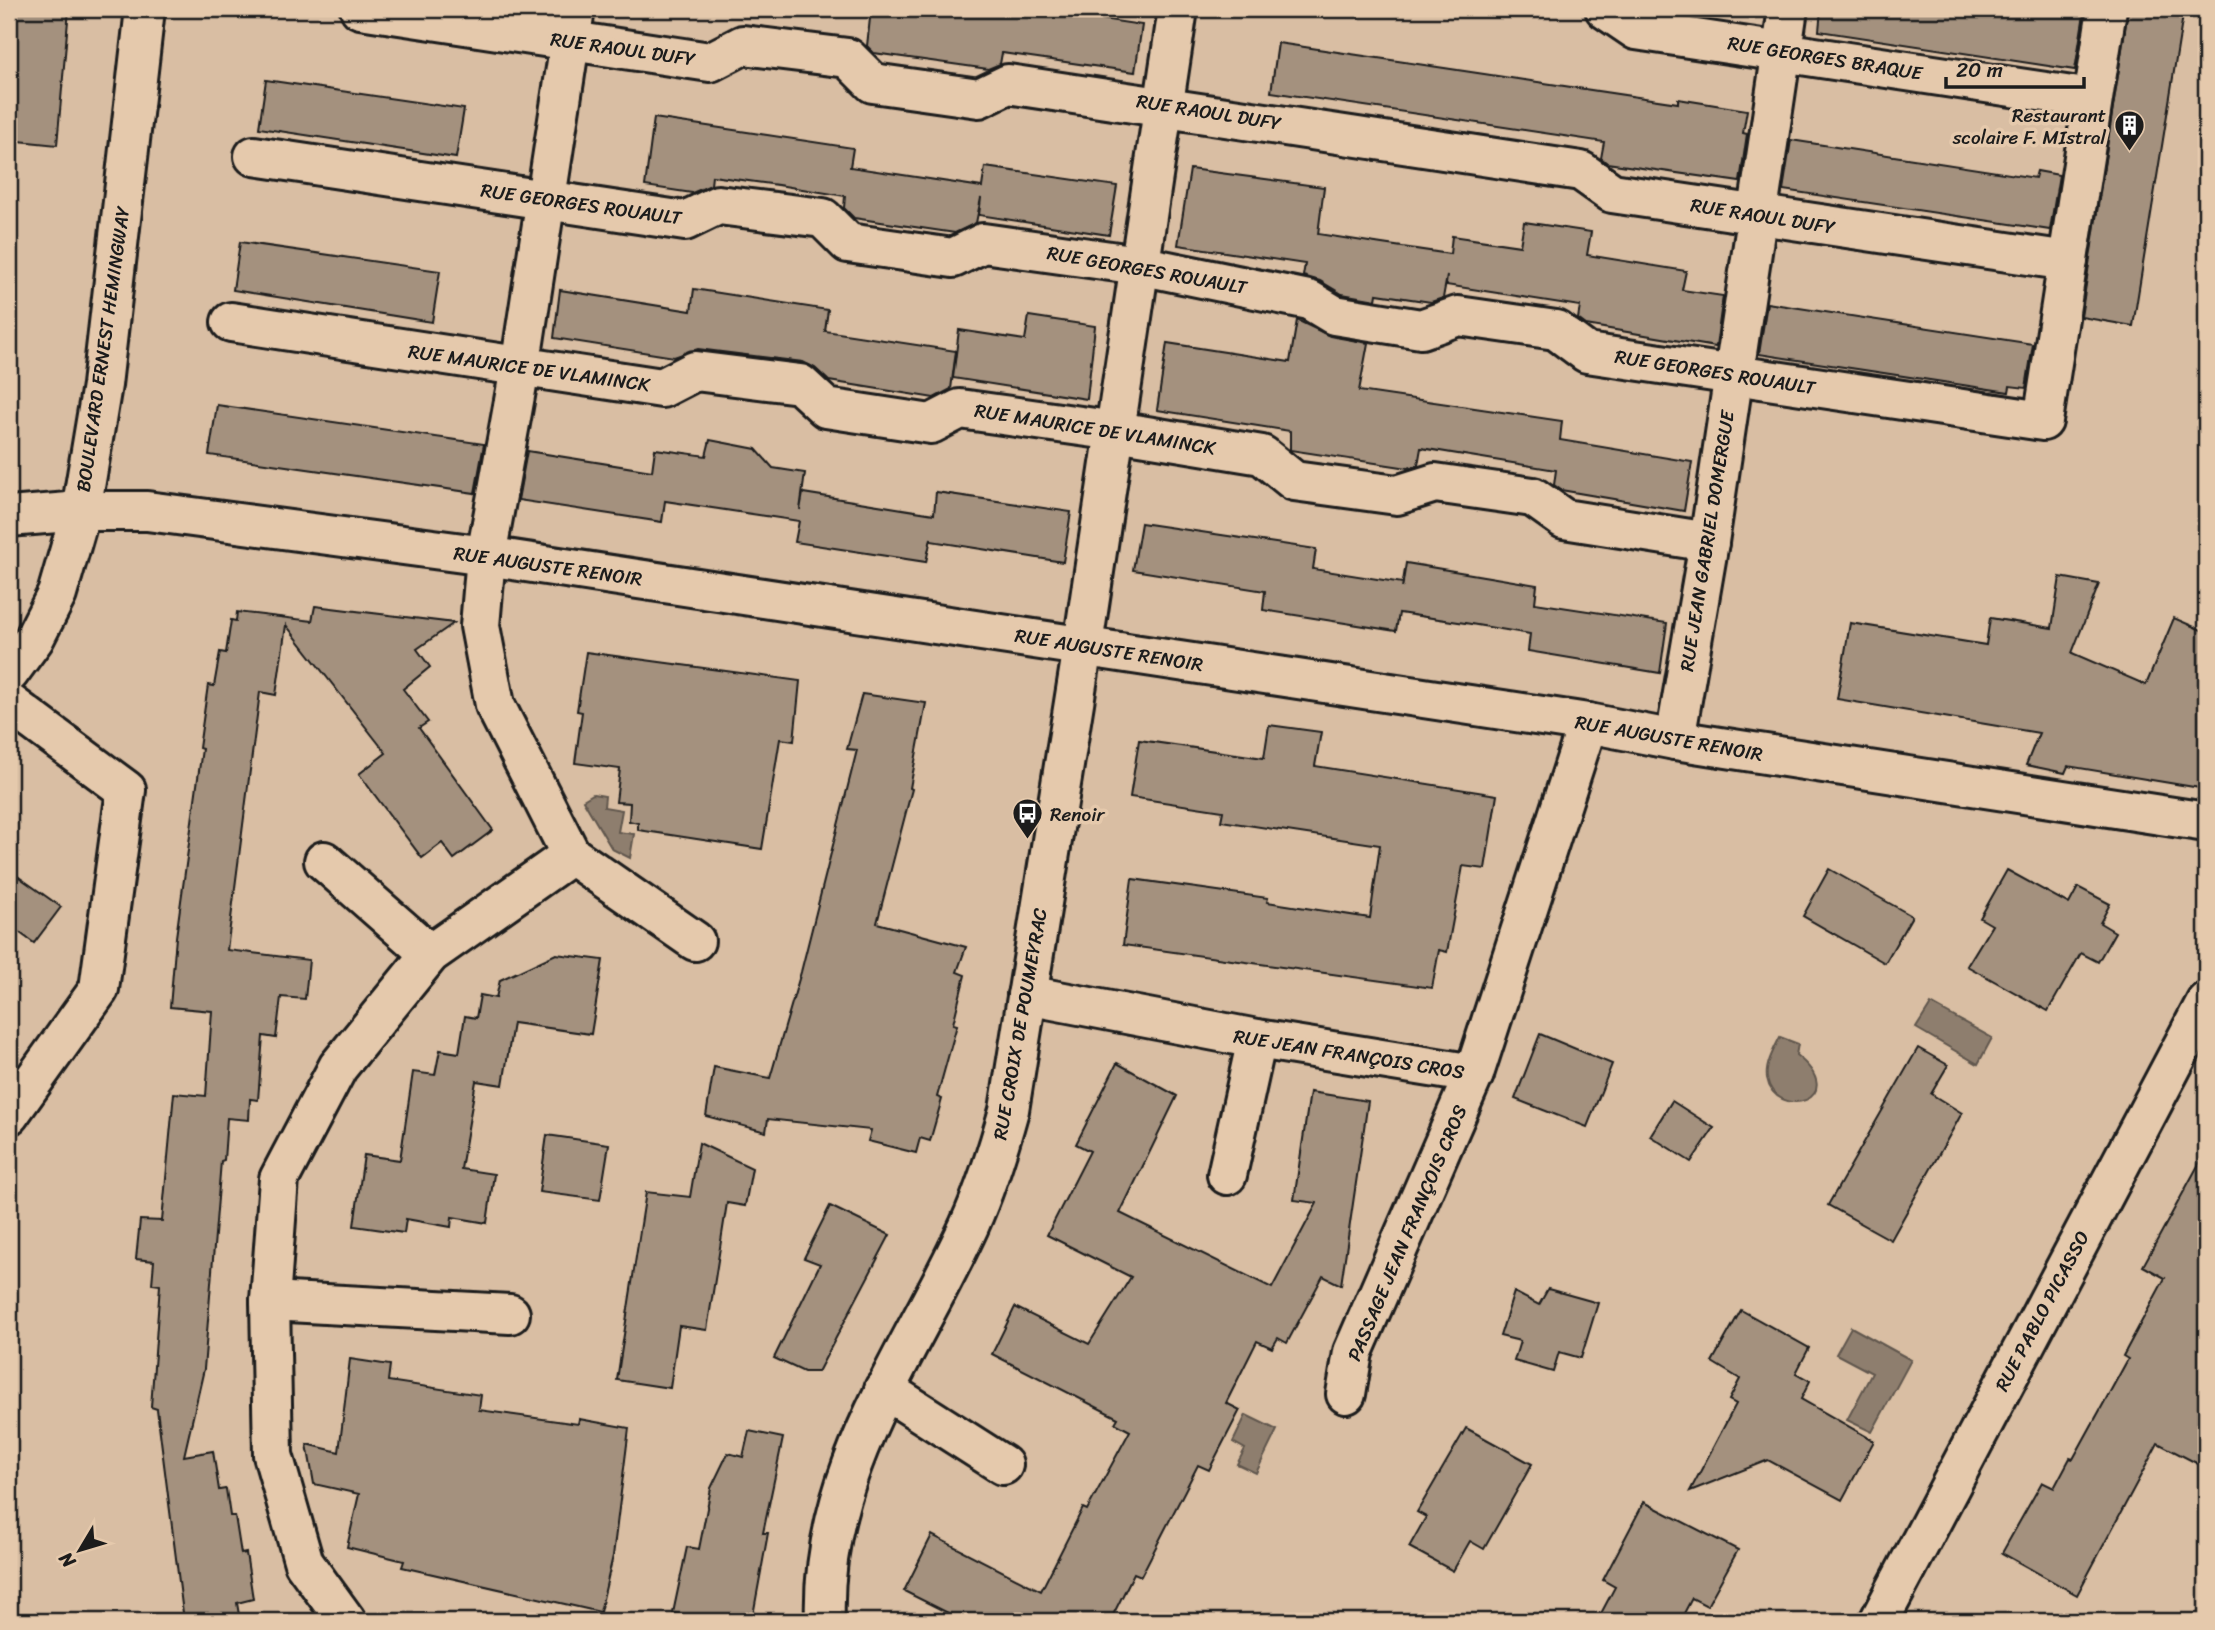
<svg xmlns="http://www.w3.org/2000/svg" width="2215" height="1630" viewBox="0 0 2215 1630" font-family="Sriracha,sans-serif">
<style>
.water{fill:#8e7e6e;stroke:#60574d;stroke-width:2}
.building{fill:#a4917e;stroke:#1c1c1c;stroke-width:2}
.lines{fill:none;stroke-linecap:round;stroke-linejoin:round}
.minor-casing{stroke:#1c1c1c;stroke-width:44}
.minor{stroke:#e5c9ac;stroke-width:38}
.labels{text-anchor:middle;dominant-baseline:central;stroke-width:7;stroke-linejoin:round;paint-order:stroke}
.street-label{font-size:19px;fill:#1c1c1c;stroke:#e5c9ac}
.poi-label{font-size:19px;fill:#1c1c1c;stroke:#e5c9ac;text-anchor:end}
</style>
<rect width="100%" height="100%" fill="#d9bea3"/>
<filter id="ink" filterUnits="userSpaceOnUse"><feTurbulence type="fractalNoise" baseFrequency=".0143" numOctaves="2"/><feDisplacementMap in="SourceGraphic" scale="14" xChannelSelector="R" yChannelSelector="G"/><feConvolveMatrix kernelMatrix="1 2 1 2 8 2 1 2 1" color-interpolation-filters="sRGB"/></filter>
<g filter="url(#ink)">
<g class="water">
<path d="M593 794 605 796 604 807 622 810 618 832 634 834 630 858 612 849 583 800Z"/>
<path d="M1931 1004 1992 1038 1978 1064 1916 1028Z"/>
<path d="M1780 1037 1798 1044 1796 1055C1853 1100 1775 1122 1767 1078 1765 1065 1774 1049 1780 1037Z"/>
<path d="M1851 1327 1911 1360 1872 1432 1847 1420 1872 1373 1836 1354Z"/>
<path d="M1246 1415 1277 1430 1256 1473 1237 1464 1245 1449 1233 1442Z"/>
</g>
<g class="building">
<path d="M9 9H69L57 145 9 140Z"/>
<path d="M871 9H1035L1142 25 1135 72 1002 53 1000 64 988 69 874 53 867 46Z"/>
<path d="M1821 9H2052L2084 14 2075 70 1819 31Z"/>
<path d="M2128 9H2184L2133 326 2081 317Z"/>
<path d="M1278 43 1678 103V99L1747 110 1743 133 1747 134 1740 182 1607 163 1601 158 1604 142 1271 92Z"/>
<path d="M266 80 464 109 456 158 259 128Z"/>
<path d="M654 118 853 148 850 167 982 187 985 167 1117 186 1109 235 979 215 981 198 976 223 955 233 854 218 844 208 845 196 778 185 712 176 711 185 692 193 645 186Z"/>
<path d="M1791 140 2035 178 2037 171 2059 175 2050 230 1783 190Z"/>
<path d="M1190 169 1324 187 1318 234 1382 244 1450 254 1452 236 1520 246 1524 222 1591 232 1587 255 1686 271 1682 290 1723 296 1716 347 1586 325 1578 319 1580 306 1446 285 1447 276 1443 298 1431 302 1377 294 1376 300 1342 294 1320 281 1303 276 1305 264 1178 245Z"/>
<path d="M240 242 440 271 432 322 233 290Z"/>
<path d="M694 289 828 310 825 331 956 351 951 389 934 398 829 381 815 368 803 362 698 349 674 357 554 338 560 290 691 311Z"/>
<path d="M1767 303 2033 344 2026 388 2010 386 2009 392 1759 354Z"/>
<path d="M1029 316 1095 326 1087 399 953 378 959 330 1025 340Z"/>
<path d="M1297 320 1330 336 1368 343 1359 391 1562 421 1560 440 1692 462 1684 511 1561 490 1554 485 1556 470 1421 448 1418 465 1408 468 1290 450V431L1157 410 1167 343 1290 362Z"/>
<path d="M217 405 484 444 475 493 209 455Z"/>
<path d="M710 440 756 449 773 468 805 473 800 510 803 493 934 514 936 492 1071 512 1063 562 931 541V538L926 562 795 542 799 521 665 501 662 522 518 500 527 451 652 471 655 449 706 456Z"/>
<path d="M1141 523 1316 549 1313 569 1403 583 1402 588 1406 563 1537 585 1535 603 1667 623 1660 673 1528 651 1530 634 1465 623 1399 613 1396 631 1263 610 1265 591 1133 570Z"/>
<path d="M2060 577 2099 584 2072 653 2146 685 2174 618 2206 632V789L2068 766 2065 773 2026 765 2039 733 1837 699 1850 623 1986 645 1990 618 2052 628Z"/>
<path d="M315 606 454 623 417 649 430 667 403 689 428 722 419 728 493 830 454 859 442 843 422 858 359 774 386 753 286 625 276 695 260 692 227 950 309 960 305 999 281 997 276 1038 263 1036 258 1100 250 1099 249 1120 227 1118 224 1160 221 1161 204 1369 184 1456 213 1451 219 1490 226 1489 230 1516H235L241 1554 246 1553 253 1599 237 1603 240 1621H184L157 1409 151 1407 160 1285 152 1284 154 1261 136 1259 140 1220 162 1221 174 1093 206 1096 212 1011 170 1007 176 937 202 749 199 748 208 685 214 686 220 652 226 653 231 620 236 621 237 612 312 621Z"/>
<path d="M586 652 800 681 794 741 780 739 762 849 638 830V823L629 821 630 803 616 802 620 769 575 763 582 712 577 711Z"/>
<path d="M862 694 926 703 910 788 912 789 877 923 966 947 957 972 965 975 953 1024 957 1025 937 1097 942 1099 930 1141 920 1138 916 1153 868 1141 871 1130 768 1119 766 1132 706 1116 714 1067 770 1078 801 972 857 750 847 749Z"/>
<path d="M1269 725 1321 732 1315 766 1497 795 1485 869 1463 866 1447 952 1439 950 1432 988 1123 945 1132 879 1268 898 1267 902 1370 918 1380 845 1221 821 1223 811 1130 797 1139 740 1264 758Z"/>
<path d="M1829 869 1912 916 1885 963 1803 916Z"/>
<path d="M9 870 61 907 34 943 9 925Z"/>
<path d="M2007 870 2069 904 2078 887 2110 904 2100 923 2115 932 2098 962 2081 953 2048 1011 1967 966 1992 925 1980 918Z"/>
<path d="M556 954 603 960 591 1034 513 1023 503 1085 476 1081 461 1169 494 1174 487 1223 452 1217 451 1227 406 1219 404 1233 354 1226 364 1155 400 1160 413 1072 435 1075 440 1050 459 1053 465 1016 476 1018 480 995 496 998 500 980Z"/>
<path d="M1540 1034 1612 1064 1587 1127 1515 1099Z"/>
<path d="M1918 1048 1948 1065 1931 1094 1962 1113 1891 1240 1828 1205Z"/>
<path d="M1117 1063 1177 1096 1120 1213 1272 1288 1317 1203 1294 1200 1310 1092 1368 1101 1341 1285 1323 1276 1287 1343 1278 1338 1272 1348 1257 1341 1226 1403 1240 1410 1209 1470 1198 1465 1141 1576 1134 1573 1110 1621H964L904 1591 932 1535 1041 1591 1083 1508 1087 1510 1130 1431 1115 1423 1118 1418 992 1354 1015 1307 1089 1344 1131 1277 1047 1235 1090 1151 1076 1144Z"/>
<path d="M1672 1101 1714 1128 1691 1162 1650 1136Z"/>
<path d="M547 1135 609 1144 600 1200 539 1192Z"/>
<path d="M699 1143 752 1168 745 1206 727 1203 707 1330 679 1326 670 1388 617 1380 646 1192 690 1197Z"/>
<path d="M2206 1151V1468L2158 1443 2077 1595 2002 1553 2042 1482 2054 1488 2070 1458 2073 1459 2128 1359 2123 1356 2165 1278 2143 1266Z"/>
<path d="M830 1206 890 1235 818 1372H804L774 1358 820 1264 804 1258Z"/>
<path d="M1548 1289 1598 1303 1581 1358 1559 1352 1553 1372 1514 1361 1520 1341 1500 1336 1514 1292 1539 1305Z"/>
<path d="M1741 1310 1809 1348 1796 1373 1810 1381 1801 1399 1874 1441 1842 1500 1768 1460 1690 1491 1736 1404 1729 1400 1740 1379 1712 1362Z"/>
<path d="M350 1359 390 1365 388 1381 481 1395 479 1410 578 1424 579 1419 629 1428 613 1556 600 1612 402 1567 404 1561 347 1547 359 1494 314 1484 307 1444 339 1452Z"/>
<path d="M1466 1428 1532 1464 1484 1549 1470 1541 1453 1571 1409 1547 1426 1517 1417 1512Z"/>
<path d="M749 1431 783 1438 763 1533H768L752 1621H716L673 1613 687 1547 699 1549 711 1488 728 1453 743 1457Z"/>
<path d="M1644 1502 1738 1550 1707 1606 1692 1598 1680 1621H1597L1615 1587 1603 1580Z"/>
</g>
<g class="lines">
<defs>
<g id="minor">
<path d="M360 9 710 62 743 45 848 58 873 83 979 98 1008 84 1581 171 1612 193 2068 261"/>
<path d="M1605 9 1636 30 2092 99"/>
<path d="M254 156 685 221 718 205 823 218 848 243 953 258 983 243 1139 265 1309 300 1334 315 1421 329 1458 316 1556 330 1587 353 2043 421 2107 9"/>
<path d="M231 322 662 388 695 371 800 384 826 408 931 424 960 409 1116 431 1262 455 1294 481 1397 495 1435 483 1533 497 1564 519 1709 542"/>
<path d="M9 517 81 511H147L486 556 1588 723 1675 740 2206 822"/>
<path d="M9 673 34 639 57 594 81 511 102 385 145 9"/>
<path d="M9 703 126 790 99 989 9 1115"/>
<path d="M1675 740 1709 542 1788 9"/>
<path d="M571 855 695 941"/>
<path d="M324 861 430 954"/>
<path d="M1027 995 1257 1039 1474 1074 1588 723"/>
<path d="M1227 1175 1257 1039"/>
<path d="M270 1301 510 1314"/>
<path d="M884 1389 1003 1465"/>
<path d="M1346 1394 1353 1352 1474 1074"/>
<path d="M346 1621 304 1563 273 1455 270 1301 279 1179 338 1067 430 954 571 855 495 705 480 626 486 556 520 368 575 9"/>
<path d="M825 1621C819 1471 910 1355 969 1226 986 1188 998 1150 1009 1110L1080 665 1178 9"/>
<path d="M1879 1621 2206 1002"/>
</g>
</defs>
<use href="#minor" class="minor-casing"/>
<use href="#minor" class="minor"/>
</g>
</g>
<defs>
<symbol id="building-pin" viewBox="-11 -11 22 30"><path d="M0 17L-7.5 6A9.5 9.5 0 1 1 7.5 6Z" fill="#1c1c1c" stroke="#e5c9ac"/><path d="M-4-6H4V6H1V3H-1V6H-4ZM-2.5-4.3h1.7v1.8h-1.7ZM.8-4.3h1.7v1.8H.8ZM-2.5-1h1.7V.8h-1.7ZM.8-1h1.7V.8H.8Z" fill="#fff"/></symbol>
<symbol id="bus-pin" viewBox="-11 -11 22 30"><path d="M0 17L-7.5 6A9.5 9.5 0 1 1 7.5 6Z" fill="#1c1c1c" stroke="#e5c9ac"/><path d="M-5-6H5V4H4V6H2V4H-2V6H-4V4H-5ZM-3.5-4V0h7V-4ZM-3.5 1.2v1.5H-2V1.2ZM2 1.2v1.5H3.5V1.2Z" fill="#fff"/></symbol>
</defs>
<g fill-rule="evenodd">
<use href="#building-pin" x="2112" y="108" width="35" height="47"/>
<use href="#bus-pin" x="1010" y="796" width="35" height="47"/>
</g>
<g class="labels">
<g class="street-label">
<text transform="translate(623 49) rotate(8)">RUE RAOUL DUFY</text>
<text transform="translate(1825 58) rotate(9)">RUE GEORGES BRAQUE</text>
<text transform="translate(1209 112) rotate(9)">RUE RAOUL DUFY</text>
<text transform="translate(581 204) rotate(8)">RUE GEORGES ROUAULT</text>
<text transform="translate(1763 216) rotate(9)">RUE RAOUL DUFY</text>
<text transform="translate(1147 270) rotate(10)">RUE GEORGES ROUAULT</text>
<text transform="translate(103 349) rotate(-82)">BOULEVARD ERNEST HEMINGWAY</text>
<text transform="translate(529 368) rotate(8)">RUE MAURICE DE VLAMINCK</text>
<text transform="translate(1715 372) rotate(9)">RUE GEORGES ROUAULT</text>
<text transform="translate(1095 429) rotate(9)">RUE MAURICE DE VLAMINCK</text>
<text transform="translate(1707 541) rotate(-81)">RUE JEAN GABRIEL DOMERGUE</text>
<text transform="translate(548 566) rotate(8)">RUE AUGUSTE RENOIR</text>
<text transform="translate(1109 650) rotate(9)">RUE AUGUSTE RENOIR</text>
<text transform="translate(1669 738) rotate(10)">RUE AUGUSTE RENOIR</text>
<text transform="translate(1020 1024) rotate(-80)">RUE CROIX DE POUMEYRAC</text>
<text transform="translate(1349 1054) rotate(9)">RUE JEAN FRANÇOIS CROS</text>
<text transform="translate(1407 1233) rotate(-67)">PASSAGE JEAN FRANÇOIS CROS</text>
<text transform="translate(2042 1311) rotate(-62)">RUE PABLO PICASSO</text>
</g>
<g class="poi-label">
<text x="2106" y="115">Restaurant<tspan x="2106" dy="22">scolaire F. MIstral</tspan></text>
<text x="1050" y="814" text-anchor="start">Renoir</text>
</g>
</g>
<rect width="2215" height="1630" fill="none" stroke="#e5c9ac" stroke-width="35"/>
<rect x="18" y="18" width="2180" height="1595" fill="none" stroke="#1c1c1c" stroke-width="2.5" filter="url(#ink)"/>
<g transform="translate(80 1550) rotate(232)" stroke="#e5c9ac" stroke-width="5" paint-order="stroke">
<path d="M0-5L12 26L0 18L-12 26Z" fill="#1c1c1c"/>
<text y="-10" font-size="19" font-weight="bold" text-anchor="middle" fill="#1c1c1c">N</text>
</g>
<path d="M1946 77v10h138v-10" fill="none" stroke="#1c1c1c" stroke-width="3.5"/>
<text x="1956" y="77" font-size="21" fill="#1c1c1c" stroke="#e5c9ac" stroke-width="5" paint-order="stroke">20 m</text>
</svg>
